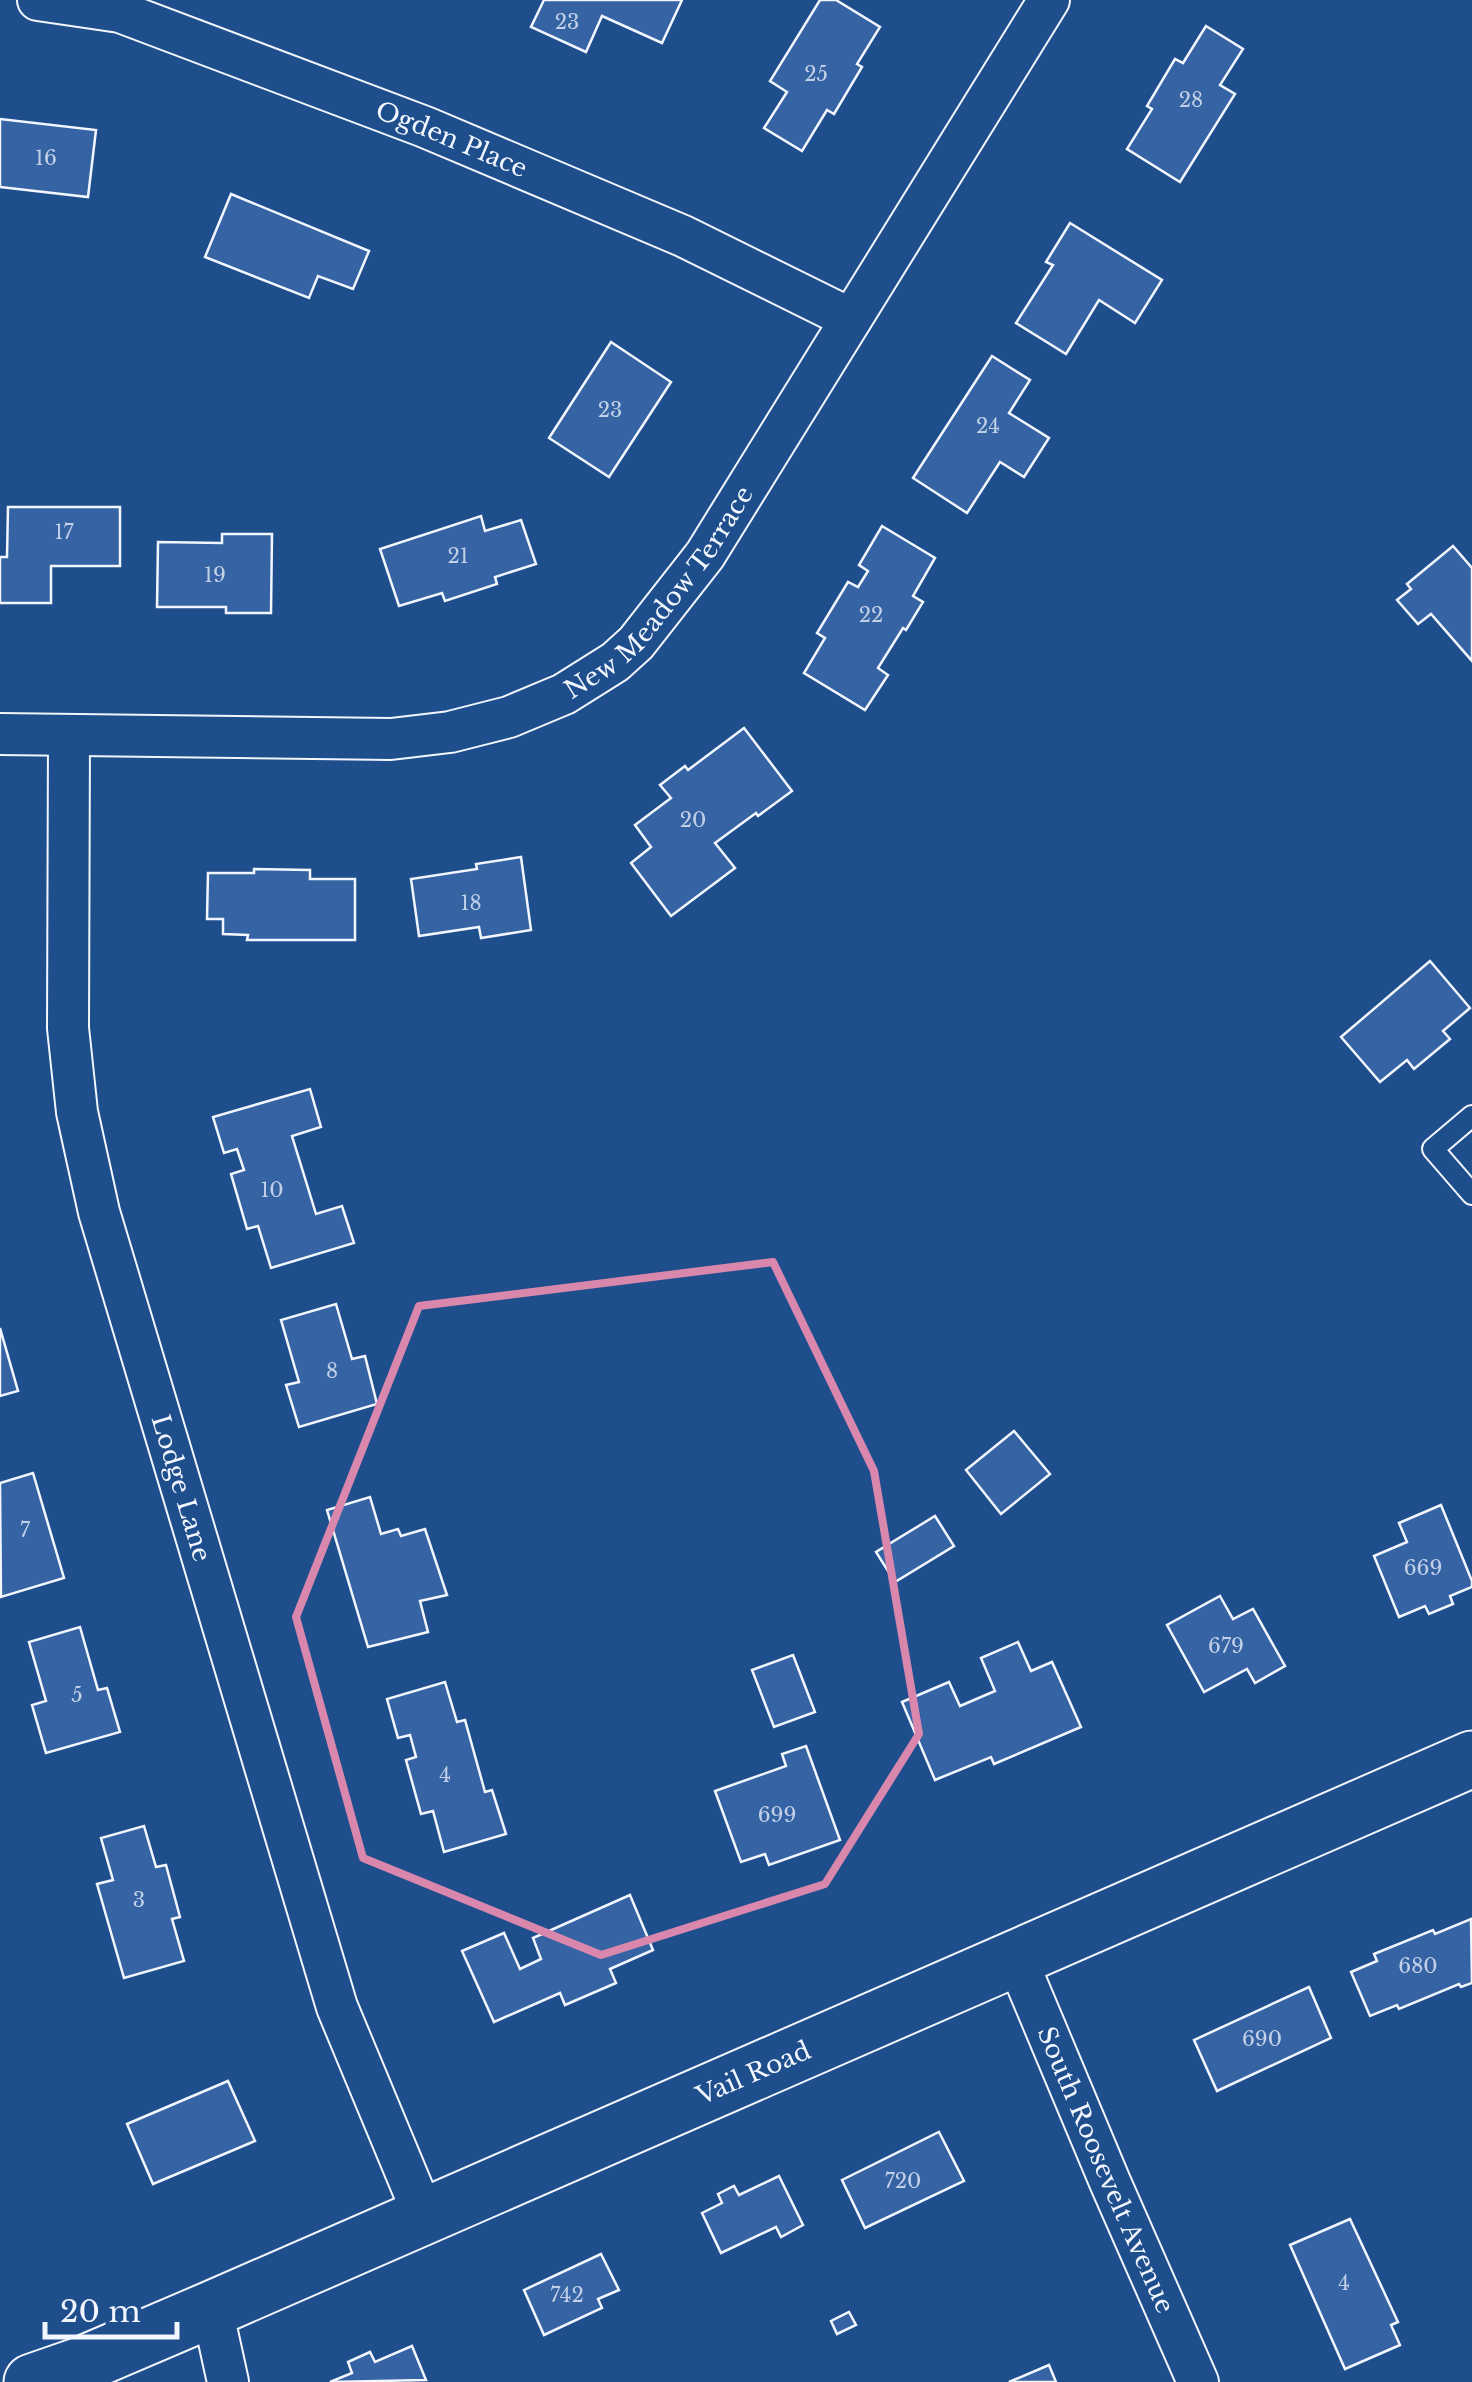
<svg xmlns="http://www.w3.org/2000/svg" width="1472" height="2382" viewBox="0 0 1472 2382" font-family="'Libre Baskerville',serif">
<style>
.building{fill:#3563a3;stroke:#f2f6ff;stroke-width:2.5}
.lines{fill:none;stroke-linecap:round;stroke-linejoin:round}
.lane-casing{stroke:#f2f6ff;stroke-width:24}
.street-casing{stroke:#f2f6ff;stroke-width:44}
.secondary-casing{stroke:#f2f6ff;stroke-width:59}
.lane{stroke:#1f4e8c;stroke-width:20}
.street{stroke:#1f4e8c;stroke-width:40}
.secondary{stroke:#1f4e8c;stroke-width:55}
.marked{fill:none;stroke:#da87ad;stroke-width:8;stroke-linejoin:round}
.labels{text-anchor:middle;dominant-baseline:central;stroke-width:8;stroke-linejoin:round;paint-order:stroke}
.number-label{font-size:20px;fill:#c3d1e8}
.street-label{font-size:25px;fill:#f2f6ff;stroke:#1f4e8c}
</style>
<rect width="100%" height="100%" fill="#1f4e8c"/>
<g class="building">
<path d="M544 0H682L662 43 602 16 586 52 531 27Z"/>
<path d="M820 0H836L880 27 857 64 862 67 834 114 827 110 802 151 764 128 787 92 770 81Z"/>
<path d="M1206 26 1243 49 1220 85 1235 94 1180 182 1127 149 1152 109 1147 106 1175 59 1183 63Z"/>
<path d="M0 119 96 130 88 197 0 187Z"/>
<path d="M231 194 369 251 353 289 318 276 309 298 205 257Z"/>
<path d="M1070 223 1162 280 1135 323 1099 300 1066 354 1016 323 1053 265 1046 262Z"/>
<path d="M611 342 671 382 609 477 549 438Z"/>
<path d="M992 356 1030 380 1009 413 1049 438 1024 477 1000 462 967 513 913 478Z"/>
<path d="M8 507H120V566H51V603H0V557H7Z"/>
<path d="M481 516 485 531 521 520 536 564 495 577 497 584 445 601 442 593 399 606 380 549Z"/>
<path d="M882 526 935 558 913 596 923 602 906 630 903 628 878 668 888 675 865 710 804 673 825 638 817 633 848 582 858 587 868 571 859 565Z"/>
<path d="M222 534H272L271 613H226V607H157L158 542 222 543Z"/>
<path d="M1453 546 1472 568V661L1431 614 1418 624 1397 600 1411 589 1407 584Z"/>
<path d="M744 728 792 791 758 816 756 813 715 843 735 868 671 916 631 863 651 847 635 825 671 798 660 785 685 766 688 770Z"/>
<path d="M521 857 531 930 481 938 479 927 419 936 411 879 477 869 476 864Z"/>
<path d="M254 869 310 870V879H355V940H247L248 935 223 934V919H207L208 873H254Z"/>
<path d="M1430 961 1470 1008 1443 1031 1450 1039 1414 1069 1407 1060 1380 1082 1341 1037Z"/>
<path d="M310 1089 321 1127 292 1136 316 1214 342 1206 354 1243 271 1268 258 1226 247 1229 231 1174 244 1170 237 1149 224 1153 213 1117Z"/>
<path d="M336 1304 352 1359 365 1356 377 1404 299 1427 286 1385 299 1382 281 1320Z"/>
<path d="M0 1328 18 1391 0 1396Z"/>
<path d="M1014 1431 1050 1474 1001 1514 966 1470Z"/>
<path d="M33 1473 64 1578 1 1597 0 1483Z"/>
<path d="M370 1497 381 1534 398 1529 401 1536 425 1529 447 1595 420 1601 428 1632 368 1647 327 1510Z"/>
<path d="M1441 1505 1472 1581V1587L1450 1596 1453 1604 1429 1614 1425 1606 1399 1617 1374 1556 1407 1542 1399 1523Z"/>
<path d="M935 1516 954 1546 895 1582 876 1552Z"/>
<path d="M1220 1596 1233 1619 1253 1609 1285 1666 1255 1683 1247 1669 1204 1692 1167 1625Z"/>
<path d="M80 1627 98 1690 107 1688 120 1732 46 1753 32 1705 46 1701 29 1642Z"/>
<path d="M1018 1642 1031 1671 1052 1662 1081 1727 994 1764 991 1757 935 1780 902 1702 949 1682 960 1706 995 1691 981 1658Z"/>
<path d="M793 1655 815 1712 774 1727 752 1670Z"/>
<path d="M445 1682 457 1722 465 1720 485 1792 492 1790 506 1834 444 1852 433 1811 421 1814 406 1760 416 1757 410 1735 398 1738 387 1699Z"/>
<path d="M806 1746 840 1840 769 1865 765 1854 741 1862 715 1791 786 1766 782 1754Z"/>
<path d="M144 1826 156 1867 166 1865 180 1917 172 1919 184 1961 124 1978 97 1884 113 1880 101 1838Z"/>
<path d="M630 1895 653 1950 610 1969 616 1983 565 2005 560 1993 494 2022 462 1951 504 1933 520 1969 541 1959 533 1938Z"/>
<path d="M1471 1919 1472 1983 1461 1987 1459 1984 1399 2009 1397 2005 1370 2016 1351 1972 1377 1961 1374 1954 1433 1930 1435 1934Z"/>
<path d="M1309 1987 1331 2038 1217 2091 1194 2040Z"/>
<path d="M228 2081 255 2141 153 2184 127 2124Z"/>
<path d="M939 2132 964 2181 865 2228 842 2180Z"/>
<path d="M779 2176 803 2225 781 2237 776 2227 721 2253 702 2213 722 2203 718 2194 734 2186 739 2195Z"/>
<path d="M1350 2219 1398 2322 1391 2325 1400 2345 1345 2369 1290 2245Z"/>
<path d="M601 2254 619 2290 598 2299 602 2308 544 2335 524 2290Z"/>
<path d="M849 2312 856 2325 837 2334 831 2321Z"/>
<path d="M412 2346 426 2380 330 2382 352 2373 348 2362 370 2352 375 2362Z"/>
<path d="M1049 2365 1056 2382H1009Z"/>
</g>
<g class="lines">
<defs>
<path id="lane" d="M1472 1116 1433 1149 1472 1194"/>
<g id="street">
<path id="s1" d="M38 0 120 12 425 127 683 236 851 319"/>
<path id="s2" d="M0 734 391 739 450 732 509 717 564 694 615 662 636 643 705 555 1049 0"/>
<path id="s3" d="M69 735 68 1028 77 1112 99 1212 337 2007 424 2216"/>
<path id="s4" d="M1016 1958 1110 2182 1198 2382"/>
<path d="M212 2309 228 2382"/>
</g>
<g id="secondary">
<path id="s5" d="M32 2382 81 2365 212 2309 1472 1759"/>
</g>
</defs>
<use href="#lane" class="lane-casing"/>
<use href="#street" class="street-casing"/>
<use href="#secondary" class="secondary-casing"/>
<use href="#lane" class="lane"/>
<use href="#street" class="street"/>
<use href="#secondary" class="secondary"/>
</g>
<path class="marked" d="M773 1262 874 1471 919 1734 825 1884 601 1955 363 1858 296 1617 419 1306Z"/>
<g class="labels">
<g class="number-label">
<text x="567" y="22">23</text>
<text x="816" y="74">25</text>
<text x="1191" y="100">28</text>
<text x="46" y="158">16</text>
<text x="610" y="410">23</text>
<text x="988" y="426">24</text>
<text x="64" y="532">17</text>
<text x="458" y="556">21</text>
<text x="215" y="575">19</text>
<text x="871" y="615">22</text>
<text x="693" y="820">20</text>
<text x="471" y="903">18</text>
<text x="272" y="1190">10</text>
<text x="332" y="1371">8</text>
<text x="25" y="1530">7</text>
<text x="1423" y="1568">669</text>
<text x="1226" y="1646">679</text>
<text x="77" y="1695">5</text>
<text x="445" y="1775">4</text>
<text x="777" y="1815">699</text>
<text x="139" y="1900">3</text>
<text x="1418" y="1966">680</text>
<text x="1262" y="2039">690</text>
<text x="903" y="2181">720</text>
<text x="1344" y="2283">4</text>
<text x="567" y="2295">742</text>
</g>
<g class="street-label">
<text stroke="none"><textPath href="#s1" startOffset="438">Ogden Place</textPath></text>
<text stroke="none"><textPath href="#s2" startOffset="712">New Meadow Terrace</textPath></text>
<text stroke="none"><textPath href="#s3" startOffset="768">Lodge Lane</textPath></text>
<text stroke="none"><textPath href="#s5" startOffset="785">Vail Road</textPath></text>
<text stroke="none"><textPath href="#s4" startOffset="230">South Roosevelt Avenue</textPath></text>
</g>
</g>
<path d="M45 2322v15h132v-15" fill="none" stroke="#f2f6ff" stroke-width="5"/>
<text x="60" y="2322" font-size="30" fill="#f2f6ff" stroke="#1f4e8c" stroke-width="8" paint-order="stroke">20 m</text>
</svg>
